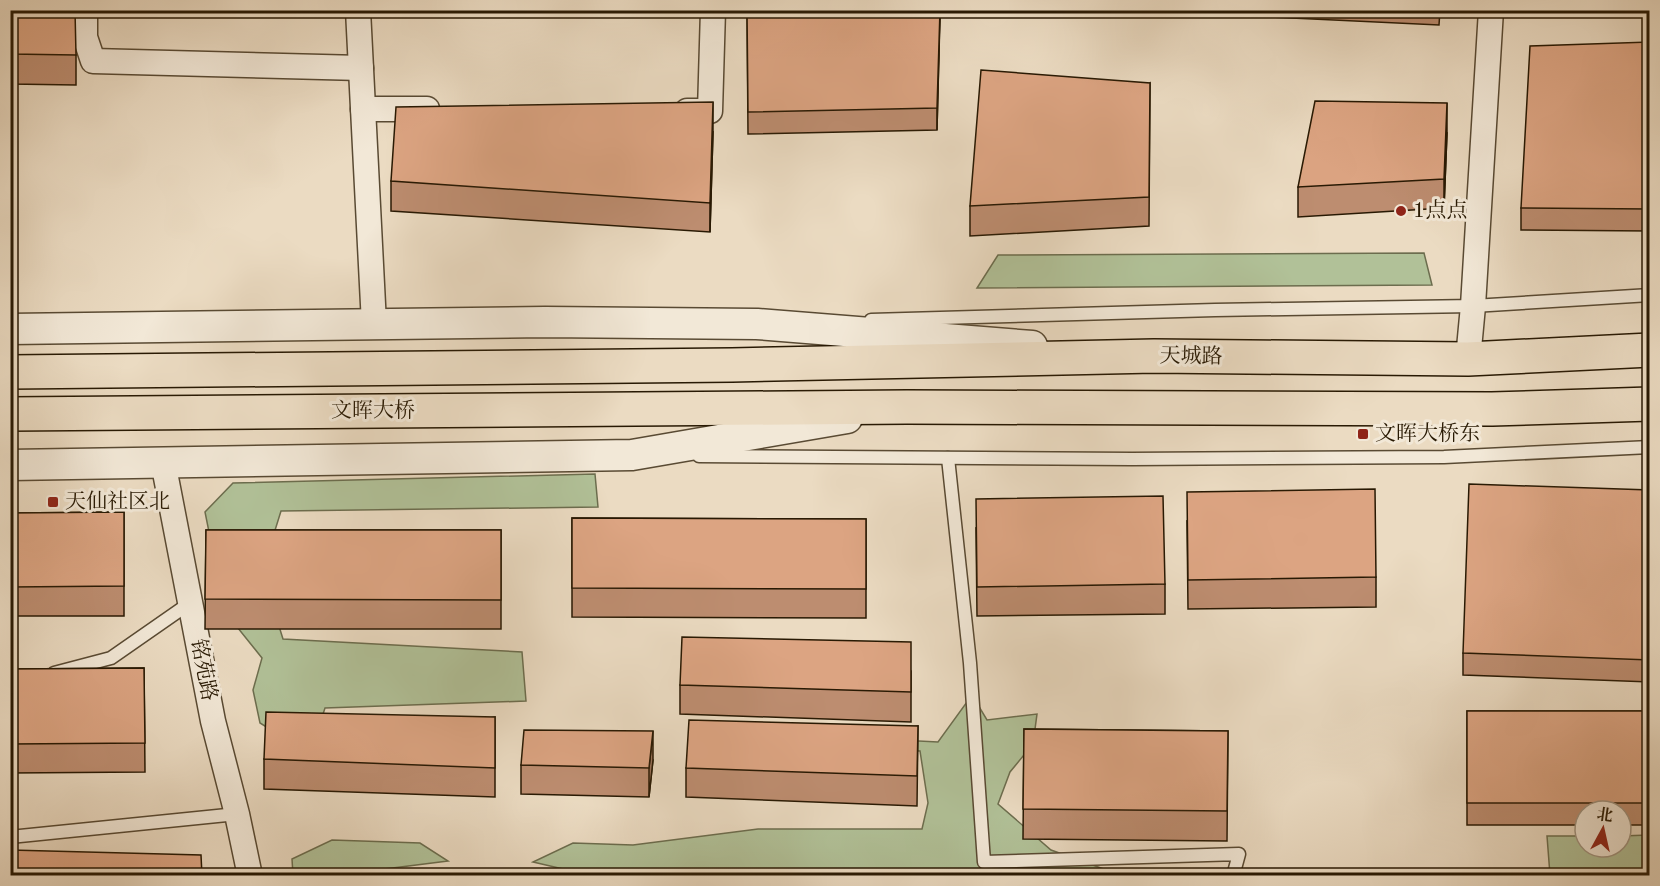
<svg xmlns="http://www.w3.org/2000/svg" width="1660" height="886" viewBox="0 0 1660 886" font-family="'Old Standard TT','Noto Serif SC',serif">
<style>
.green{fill:#b1c198;stroke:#6c6d4e;stroke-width:1.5}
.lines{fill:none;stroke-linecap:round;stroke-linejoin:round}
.service-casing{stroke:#594a33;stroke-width:15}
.minor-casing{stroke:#594a33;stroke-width:27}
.tertiary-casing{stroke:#594a33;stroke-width:33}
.primary-casing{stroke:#281903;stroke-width:36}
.service{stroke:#f2e8d7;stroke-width:12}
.minor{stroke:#f2e8d7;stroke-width:24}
.tertiary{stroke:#f2e8d7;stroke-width:30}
.primary{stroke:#ebdbc2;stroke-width:33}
.wall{fill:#bd8d70;stroke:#281903;stroke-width:1.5}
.shaded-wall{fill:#9a735b;stroke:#281903;stroke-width:1.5}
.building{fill:#dca482;stroke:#281903;stroke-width:1.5}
.poi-dot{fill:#8f2418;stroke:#f2e8d7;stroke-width:2}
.labels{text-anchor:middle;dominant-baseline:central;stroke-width:6;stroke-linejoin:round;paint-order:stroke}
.poi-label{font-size:21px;fill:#281903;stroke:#f2e8d7;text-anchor:start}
.street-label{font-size:21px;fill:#281903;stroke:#f2e8d7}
</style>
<rect width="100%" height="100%" fill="#ebdbc2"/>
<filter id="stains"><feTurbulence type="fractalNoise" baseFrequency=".00333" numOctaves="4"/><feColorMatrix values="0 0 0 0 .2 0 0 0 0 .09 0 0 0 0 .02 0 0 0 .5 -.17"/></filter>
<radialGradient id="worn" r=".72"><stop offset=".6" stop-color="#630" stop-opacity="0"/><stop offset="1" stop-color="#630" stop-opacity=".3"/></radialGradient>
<g class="green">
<path d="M1424 253 1432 285 977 288 998 255Z"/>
<path d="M595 474 598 507 281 511 262 572 283 639 522 652 526 701 325 708 310 754 260 723 253 690 262 658 225 612 205 512 233 483Z"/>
<path d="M972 695 987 720 1037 714 1033 744 1010 772 998 804 1051 850 1112 872 1145 875 593 876 533 862 573 843 633 845 758 829H922L928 803 920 751 764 744 763 733 938 742Z"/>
<path d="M1649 835V875H1550L1547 836H1585V847H1621V836Z"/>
<path d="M332 840 420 843 448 861 361 872 358 875H293L292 859Z"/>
</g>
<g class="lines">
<defs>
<g id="service">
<path d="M871 320 1215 310 1473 306 1650 295"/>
<path d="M699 456 1132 459 1444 457 1650 447"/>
<path d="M948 458 970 663 984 862 1239 854 1233 876"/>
<path d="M54 673 111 658 190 603"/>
<path d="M10 837 237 814"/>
</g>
<g id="minor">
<path d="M85 10V37L93 61 361 68"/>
<path d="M358 10 374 324"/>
<path d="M363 109H427"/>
<path d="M687 111H710L713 10"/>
<path d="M1468 359 1473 306 1491 10"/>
<path d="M163 462 213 721 237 814 250 876"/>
</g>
<g id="tertiary">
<path d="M10 329 545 322 757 324 1032 346"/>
<path d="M10 465 632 455 847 418"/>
</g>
<g id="primary">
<path d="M10 372 732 365 1154 356 1468 359 1650 350"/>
<path d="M10 414 907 407 1492 409 1650 404"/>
</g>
</defs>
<use href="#service" class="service-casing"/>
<use href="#minor" class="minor-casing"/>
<use href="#tertiary" class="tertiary-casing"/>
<use href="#primary" class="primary-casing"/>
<use href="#service" class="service"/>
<use href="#minor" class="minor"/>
<use href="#tertiary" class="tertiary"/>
<use href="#primary" class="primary"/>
</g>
<g class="wall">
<path d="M10 10 76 55V85L10 84Z"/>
<path d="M103 10H158L103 12Z"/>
<path d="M232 10H318V11L232 14Z"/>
<path d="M747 10H940L937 130 748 134Z"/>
<path d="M1130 10H1230V15Z"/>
<path d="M1251 10H1440L1439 25 1251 16Z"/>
<path d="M1650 42V231L1521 230V208Z"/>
<path d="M1150 83 1149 226 970 236V206Z"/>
<path d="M713 132 710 232 391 211V181Z"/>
<path d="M1447 133 1444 208 1298 217V187Z"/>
<path d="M1650 490V682L1463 675V653Z"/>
<path d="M124 512V616H10V513Z"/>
<path d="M572 518 866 519V618L572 617Z"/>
<path d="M1187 521 1376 577V607L1188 609Z"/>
<path d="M976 528 1165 584V614L977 616Z"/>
<path d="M206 530H501V629H205Z"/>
<path d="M144 668 145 772 10 773V669Z"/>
<path d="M911 671V722L680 714V685Z"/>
<path d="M1467 711H1650V825H1621V811H1585V825H1467Z"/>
<path d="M495 717V797L264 789V759Z"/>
<path d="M918 726 917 806 686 797V768Z"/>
<path d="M1024 729 1228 731 1227 841 1023 839Z"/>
<path d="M653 760 649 797 521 794V765Z"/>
</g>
<g class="shaded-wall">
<path d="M940 10V16L937 130V108Z"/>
<path d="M713 102V132L710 232V203Z"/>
<path d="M1447 103V133L1444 208V179Z"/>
<path d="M653 731V760L649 797V768Z"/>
</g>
<g class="building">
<path d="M10 10H75L76 55 10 54Z"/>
<path d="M747 10H940L937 108 748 112Z"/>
<path d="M1650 42V209L1521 208 1530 46Z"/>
<path d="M981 70 1150 83 1149 197 970 206Z"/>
<path d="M1315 101 1447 103 1444 179 1298 187Z"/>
<path d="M713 102 710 203 391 181 396 107Z"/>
<path d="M1469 484 1650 490V660L1463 653Z"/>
<path d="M1375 489 1376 577 1188 580 1187 492Z"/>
<path d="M1163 496 1165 584 977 587 976 499Z"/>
<path d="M124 512V586L10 587V513Z"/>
<path d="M572 518 866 519V589L572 588Z"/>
<path d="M206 530H501V600L205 599Z"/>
<path d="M682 637 911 642V692L680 685Z"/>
<path d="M144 668 145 743 10 744V669Z"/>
<rect x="1467" y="711" width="183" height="92"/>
<path d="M266 712 495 717V768L264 759Z"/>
<path d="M689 720 918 726 917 776 686 768Z"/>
<path d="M1024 729 1228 731 1227 811 1023 809Z"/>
<path d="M524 730 653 731 649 768 521 765Z"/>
<path d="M10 850 201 855 202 876H10Z"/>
</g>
<g class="poi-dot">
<circle cx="1401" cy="211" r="6"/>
<rect x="1357" y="428" width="12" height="12" rx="3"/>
<rect x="47" y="496" width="12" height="12" rx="3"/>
</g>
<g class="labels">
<g class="poi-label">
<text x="1413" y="211">1点点</text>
<text x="1375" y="434">文晖大桥东</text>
<text x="65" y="502">天仙社区北</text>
</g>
<g class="street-label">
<text transform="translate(1191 357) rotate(1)">天城路</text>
<text x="373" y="411">文晖大桥</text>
<text transform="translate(203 670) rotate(79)">铭苑路</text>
</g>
</g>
<rect width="1660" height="886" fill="none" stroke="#ebdbc2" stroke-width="36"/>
<rect x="12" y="12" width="1636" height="862" fill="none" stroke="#281903" stroke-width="3"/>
<rect x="18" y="18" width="1624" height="850" fill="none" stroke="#281903" stroke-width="1.5"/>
<g transform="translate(1603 829) rotate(8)"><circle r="28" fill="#f2e8d7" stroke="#a19582" stroke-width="1.5"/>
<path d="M0-4.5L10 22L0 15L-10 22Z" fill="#8f2418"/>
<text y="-9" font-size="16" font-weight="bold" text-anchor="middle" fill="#281903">北</text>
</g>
<rect width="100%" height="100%" filter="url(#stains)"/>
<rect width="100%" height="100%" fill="url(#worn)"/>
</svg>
